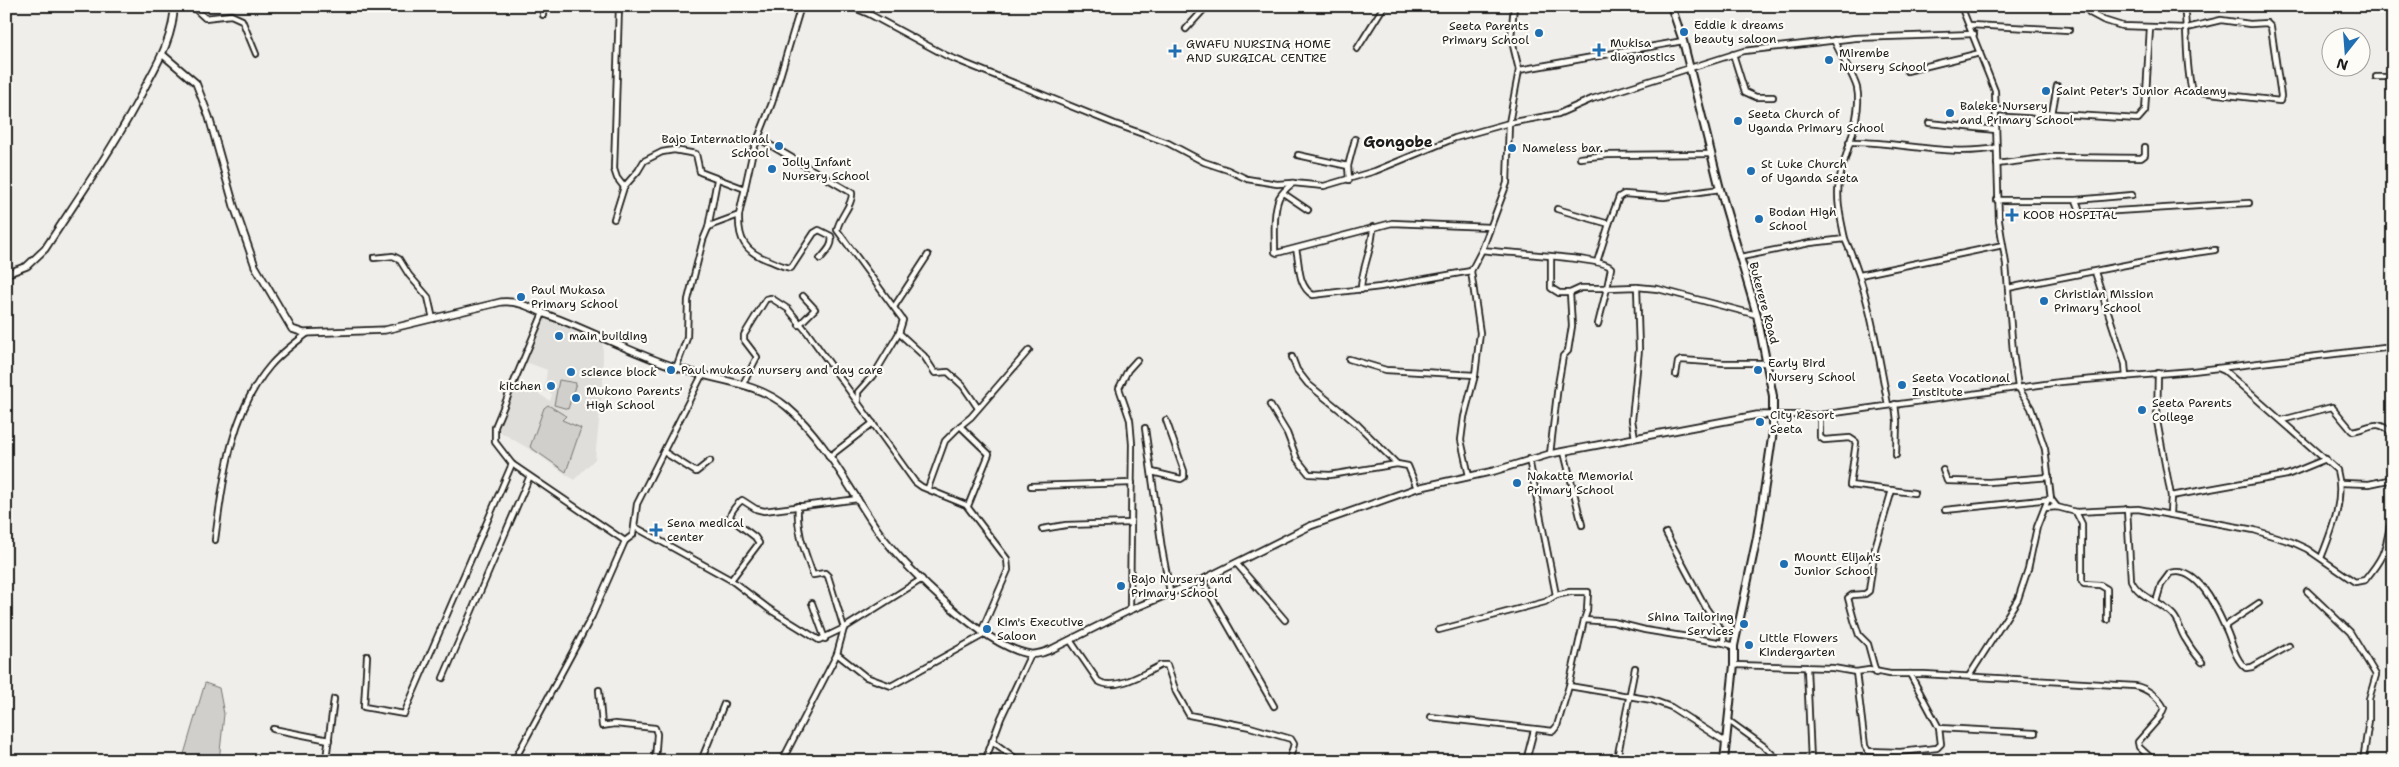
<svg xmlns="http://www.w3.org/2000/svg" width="2399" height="767" viewBox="0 0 2399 767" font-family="'Shantell Sans',sans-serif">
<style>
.built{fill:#e0deda}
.green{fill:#d0cfcc;stroke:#767674}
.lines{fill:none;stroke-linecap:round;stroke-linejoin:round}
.minor-casing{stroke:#1c1c1c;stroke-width:8}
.tertiary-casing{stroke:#1c1c1c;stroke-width:9}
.secondary-casing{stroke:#1c1c1c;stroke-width:10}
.minor{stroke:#fdfcf7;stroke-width:4.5}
.tertiary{stroke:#fdfcf7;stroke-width:5.5}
.secondary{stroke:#fdfcf7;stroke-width:6}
.poi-dot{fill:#1f6fb2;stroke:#fdfcf7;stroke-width:2}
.labels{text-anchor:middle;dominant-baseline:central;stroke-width:4.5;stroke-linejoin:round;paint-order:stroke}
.poi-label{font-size:12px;fill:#1c1c1c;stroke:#fdfcf7;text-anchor:start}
.street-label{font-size:12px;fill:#1c1c1c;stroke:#fdfcf7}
.quarter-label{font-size:15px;font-weight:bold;fill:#1c1c1c;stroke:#fdfcf7}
</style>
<rect width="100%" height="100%" fill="#f0eeea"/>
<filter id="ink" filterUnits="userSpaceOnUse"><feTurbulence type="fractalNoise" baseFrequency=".02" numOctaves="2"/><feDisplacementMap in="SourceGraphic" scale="10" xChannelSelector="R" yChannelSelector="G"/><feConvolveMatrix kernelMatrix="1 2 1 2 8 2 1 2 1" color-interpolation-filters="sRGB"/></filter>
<g filter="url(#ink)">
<path class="built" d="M546 316 600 339 603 346V384L595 459 574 480 536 453 497 430 517 380 550 401 552 394 544 391 547 370 526 362Z"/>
<g class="green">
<path d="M559 380 576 383 568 409 554 405Z"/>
<path d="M548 405 566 416 562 420 581 428 566 472 530 447 544 408Z"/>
<path d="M205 683 219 688 224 714 219 761H182Z"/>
</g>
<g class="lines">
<defs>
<g id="minor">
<path d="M192 6 205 18 231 15 242 20 256 54"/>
<path d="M543 6V15"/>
<path d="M850 6 869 14 947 56 1115 124 1168 143 1204 162 1228 170 1247 179 1277 184 1293 183 1324 186 1375 171 1455 138 1509 123 1558 114 1592 99 1744 51 1855 38 1974 34"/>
<path d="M1514 6 1511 37 1519 70"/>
<path d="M1961 6 1995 91 1999 221 2006 264 2013 352 2018 387 2031 408 2045 449 2051 499H2048L2037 527 2028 569 2018 599 1969 676"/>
<path d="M2084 6 2090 13 2103 20 2122 26 2187 28 2221 20 2250 24 2267 23 2271 27 2281 96 2280 101 2192 91C2185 64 2188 34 2184 6"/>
<path d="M1970 25 2069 30"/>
<path d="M1186 29 1207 6"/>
<path d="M1834 40C1840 54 1854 76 1857 88 1863 115 1844 155 1839 182 1836 201 1841 220 1845 239"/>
<path d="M1357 49 1384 6"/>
<path d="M1733 54 1745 92 1756 97H1773"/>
<path d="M1907 71 1980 53"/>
<path d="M2376 77H2393"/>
<path d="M1996 110 2138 119 2145 111 2150 28"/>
<path d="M2052 114 2057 86"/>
<path d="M1929 123 1996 130"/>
<path d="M758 138 852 193C853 205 839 217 837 230L903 320 899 333 875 373 858 392V400"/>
<path d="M1849 142C1900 141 1946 157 1996 148"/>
<path d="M1298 155 1348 166"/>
<path d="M1580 158 1608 155 1711 154"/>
<path d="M1997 164 2052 157 2141 158 2145 155V147"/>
<path d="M1349 180 1348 166 1355 139"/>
<path d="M1293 183C1288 187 1282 192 1279 198 1273 213 1275 236 1275 252L1277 253 1392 223 1490 227"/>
<path d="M624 187 638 171 644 161 662 152 674 150 696 154 700 172 745 189"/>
<path d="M1283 193 1308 210"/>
<path d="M1997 200H2076L2132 195"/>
<path d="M2076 200 2080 211 2083 213 2249 203"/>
<path d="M1557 209 1609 224 1619 197 1624 194 1664 197 1720 189"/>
<path d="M739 215C738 239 745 252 768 260 776 263 783 267 791 268L814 233 819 230 831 236C834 245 826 252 820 259"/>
<path d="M614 219 624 187 617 178 614 169 619 6"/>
<path d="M708 228 717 180"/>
<path d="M1296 249C1300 263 1297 286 1313 295L1380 287 1471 271"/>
<path d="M1482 250C1501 253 1604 257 1611 268L1607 288H1581L1570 293 1572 326 1568 351 1563 356 1558 385 1550 454"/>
<path d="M1551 257V288L1559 293H1570"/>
<path d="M1741 257 1810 243 1845 239C1869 291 1877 348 1888 405"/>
<path d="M374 258 393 256 399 259 409 275 428 297 433 319"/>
<path d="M1597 262 1609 224"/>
<path d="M2095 272 2125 364 2126 377"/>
<path d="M1860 275 2003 245"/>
<path d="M2008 288 2166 257 2215 250"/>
<path d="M1361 290C1361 268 1373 249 1373 227"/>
<path d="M894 307 928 255"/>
<path d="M543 313 495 427V442L512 464 625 541"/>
<path d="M1598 324 1607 288 1637 287 1658 289 1757 315"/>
<path d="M799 325 815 309 803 296"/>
<path d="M899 333 924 356 935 373 948 372 963 386 978 408"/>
<path d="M1292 357 1297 370 1308 384 1357 424 1397 464 1408 466 1417 488"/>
<path d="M1349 359 1386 370 1475 375"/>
<path d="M676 368 687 338 688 300 703 240 708 228 712 225 739 215 753 151 772 103 801 6"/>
<path d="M2218 368 2225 371 2337 470C2345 499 2332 530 2321 558"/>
<path d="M2158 373 2157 421 2171 496 2170 513"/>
<path d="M1676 375 1678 362 1681 360 1724 363H1768"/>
<path d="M743 384 757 357 744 340V335L766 299 771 298 788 309 807 332 915 482 922 487 966 505 1007 559 1008 570 981 632"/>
<path d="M1895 404 1897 421 1896 455"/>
<path d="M1270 405 1287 433 1297 459 1309 474 1330 475 1397 464"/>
<path d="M1772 415H1820L2060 382 2193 371 2393 347"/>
<path d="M1820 415V437L1824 440 1850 438 1856 442 1850 485 1914 493"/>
<path d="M2282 420 2332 407 2352 431C2369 429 2377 417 2392 434"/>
<path d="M1145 428 1162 549 1170 592"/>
<path d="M1635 438 1632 420 1639 349 1637 287"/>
<path d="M664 452 696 472 710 461"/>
<path d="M1564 452 1582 525"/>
<path d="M829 457 873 423"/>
<path d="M1529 459 1556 595 1570 592H1588L1587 611 1584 620 1613 622 1645 630 1724 643"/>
<path d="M1943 470 1947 481 1989 482 2049 477"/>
<path d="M1152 472 1181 479 1184 477V471L1166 420"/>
<path d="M1469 476 1461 440 1464 417 1475 375 1480 333 1471 271 1482 250 1507 183 1509 123 1519 70 1683 41"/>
<path d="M2341 483 2369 484 2393 479"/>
<path d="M1031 486 1132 483"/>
<path d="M928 488 945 441 960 426"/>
<path d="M2171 496 2287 475 2326 459"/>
<path d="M968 506 989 454 960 426 971 417 1029 350"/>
<path d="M2045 508 2057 507 2076 512 2138 509 2254 530 2292 542 2307 549 2355 582 2365 580C2382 559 2385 553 2390 526L2393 525"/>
<path d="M2127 509 2131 580C2139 598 2160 601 2173 615 2180 623 2180 632 2186 640 2190 647 2196 655 2202 662"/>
<path d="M1945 510 2051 499 2057 507"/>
<path d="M2076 512 2082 524V581L2084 584 2100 585 2107 589V620"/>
<path d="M635 527 731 580 769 609 819 640 844 628 922 579"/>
<path d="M1042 529 1066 525 1131 523"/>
<path d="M1666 533 1706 608 1723 632 1724 643 1734 646"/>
<path d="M215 540C223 481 230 413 270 366 281 353 295 343 308 333"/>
<path d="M1236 563 1285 620"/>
<path d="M731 580 759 543 755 537 730 518C730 512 737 504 742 500L756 509 764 511 858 499"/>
<path d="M1202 580 1274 706"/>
<path d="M2307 591 2350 632 2376 675 2369 699V720L2363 761"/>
<path d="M2156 602 2161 585 2170 573C2197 565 2216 607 2225 627 2232 640 2234 659 2246 668L2252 667 2289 646"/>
<path d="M812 603 825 639"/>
<path d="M1130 610 1132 444 1130 420 1119 388 1128 370 1137 360"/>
<path d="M1584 620 1569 686 1652 700 1671 707 1727 743"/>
<path d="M2225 626 2259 603"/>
<path d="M1439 630 1545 602 1556 595"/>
<path d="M1070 640 1098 681C1115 692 1145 673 1161 665H1167L1176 692 1189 715 1250 727 1291 739 1294 744 1289 761"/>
<path d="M837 654 866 677 891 686 985 634"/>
<path d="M367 656 364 707 404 714 512 464"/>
<path d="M1734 665 1833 668 1856 672 1869 670 1890 674H1924L2135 686C2146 688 2159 697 2164 708L2160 717 2138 742 2139 747 2154 761"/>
<path d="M1807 668 1811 761"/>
<path d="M1856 672 1865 746 1868 751 1900 752 1937 748 1941 744 1939 728"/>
<path d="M1876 673 1868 644 1859 635 1854 620 1848 598 1852 595 1865 594 1869 591 1875 548 1892 490"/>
<path d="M1910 674 1939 728 2035 733"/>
<path d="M443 678 529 478"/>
<path d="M599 690 602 726 615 724 655 728 657 734 655 761"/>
<path d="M1431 717 1553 731 1557 726 1569 686"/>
<path d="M1729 721 1765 747 1779 761"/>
<path d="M273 729 329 740"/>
<path d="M992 741 1019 761"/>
<path d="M1618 754 1635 668"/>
<path d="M329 761 326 759 334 699"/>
<path d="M514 761 592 616 625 541 633 535 637 504 702 375"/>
<path d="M701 761 724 704"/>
<path d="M782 761 837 654 844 628 828 576 825 573 813 575C805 552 796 531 798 506"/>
<path d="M985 761 1001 718 1031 654"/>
<path d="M1526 761 1534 730"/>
</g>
<g id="tertiary">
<path d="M162 54 196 83 209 117 234 206 255 266 292 329 304 333 385 330 501 302C518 300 533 309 548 315 592 331 633 354 678 368 715 381 756 381 787 407 827 441 849 490 879 532 906 569 984 647 1030 654 1038 655 1045 652 1052 649L1130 610 1202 580 1310 526 1417 488 1494 471 1550 454 1757 415H1772"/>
<path d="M6 274 27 266 45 249C80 195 117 143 146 85 159 61 174 35 174 6"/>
</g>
<path id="secondary" d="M1671 6 1683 41 1720 189 1757 315 1773 396V431L1766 479 1757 537 1734 646V665L1724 761"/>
</defs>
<use href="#minor" class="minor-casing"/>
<use href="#tertiary" class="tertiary-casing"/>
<use href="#secondary" class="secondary-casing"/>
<use href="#minor" class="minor"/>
<use href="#tertiary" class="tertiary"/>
<use href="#secondary" class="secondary"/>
</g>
</g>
<g class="poi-dot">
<circle cx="1684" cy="32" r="5"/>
<circle cx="1539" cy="33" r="5"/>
<path d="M1596.5 42.5h5v5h5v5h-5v5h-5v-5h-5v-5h5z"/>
<path d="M1172.5 43.5h5v5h5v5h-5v5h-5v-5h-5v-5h5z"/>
<circle cx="1829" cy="60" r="5"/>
<circle cx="2046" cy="91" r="5"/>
<circle cx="1950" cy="113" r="5"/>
<circle cx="1738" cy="121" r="5"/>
<circle cx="779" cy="146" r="5"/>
<circle cx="1512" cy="148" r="5"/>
<circle cx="772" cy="169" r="5"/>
<circle cx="1751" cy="171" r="5"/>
<path d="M2009.5 207.5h5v5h5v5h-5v5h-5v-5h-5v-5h5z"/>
<circle cx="1759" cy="219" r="5"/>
<circle cx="521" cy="297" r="5"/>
<circle cx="2044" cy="301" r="5"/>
<circle cx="559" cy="336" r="5"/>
<circle cx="671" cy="370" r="5"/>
<circle cx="1758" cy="370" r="5"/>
<circle cx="571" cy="372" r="5"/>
<circle cx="1902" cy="385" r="5"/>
<circle cx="551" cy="386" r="5"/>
<circle cx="576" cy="398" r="5"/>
<circle cx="2142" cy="410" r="5"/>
<circle cx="1760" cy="422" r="5"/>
<circle cx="1517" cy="483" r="5"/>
<path d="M653.5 522.5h5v5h5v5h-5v5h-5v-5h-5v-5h5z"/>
<circle cx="1784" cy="564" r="5"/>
<circle cx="1121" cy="586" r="5"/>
<circle cx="1744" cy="624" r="5"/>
<circle cx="987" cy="629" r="5"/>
<circle cx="1749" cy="645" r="5"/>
</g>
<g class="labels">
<g class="poi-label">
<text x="1694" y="25">Eddie k dreams<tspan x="1694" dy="14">beauty saloon</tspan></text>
<text x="1529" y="26" text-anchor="end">Seeta Parents<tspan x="1529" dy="14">Primary School</tspan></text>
<text x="1610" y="43">Mukisa<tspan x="1610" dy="14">diagnostics</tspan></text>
<text x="1186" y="44">GWAFU NURSING HOME<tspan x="1186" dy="14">AND SURGICAL CENTRE</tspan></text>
<text x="1839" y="53">Mirembe<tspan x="1839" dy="14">Nursery School</tspan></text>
<text x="2056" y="91">Saint Peter's Junior Academy</text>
<text x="1960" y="106">Baleke Nursery<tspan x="1960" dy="14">and Primary School</tspan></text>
<text x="1748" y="114">Seeta Church of<tspan x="1748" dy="14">Uganda Primary School</tspan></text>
<text x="769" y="139" text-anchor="end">Bajo International<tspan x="769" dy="14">School</tspan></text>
<text x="1522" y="148">Nameless bar.</text>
<text x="782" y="162">Jolly Infant<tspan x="782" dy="14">Nursery School</tspan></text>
<text x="1761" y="164">St Luke Church<tspan x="1761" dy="14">of Uganda Seeta</tspan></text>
<text x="1769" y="212">Bodan High<tspan x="1769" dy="14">School</tspan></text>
<text x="2023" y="215">KOOB HOSPITAL</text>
<text x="531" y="290">Paul Mukasa<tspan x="531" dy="14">Primary School</tspan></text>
<text x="2054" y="294">Christian Mission<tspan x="2054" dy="14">Primary School</tspan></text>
<text x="569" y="336">main building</text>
<text x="1768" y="363">Early Bird<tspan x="1768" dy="14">Nursery School</tspan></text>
<text x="681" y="370">Paul mukasa nursery and day care</text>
<text x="581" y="372">science block</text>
<text x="1912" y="378">Seeta Vocational<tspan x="1912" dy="14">Institute</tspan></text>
<text x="541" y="386" text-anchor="end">kitchen</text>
<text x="586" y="391">Mukono Parents'<tspan x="586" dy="14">High School</tspan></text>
<text x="2152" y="403">Seeta Parents<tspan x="2152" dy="14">College</tspan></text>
<text x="1770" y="415">City Resort<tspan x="1770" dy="14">Seeta</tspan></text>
<text x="1527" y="476">Nakatte Memorial<tspan x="1527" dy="14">Primary School</tspan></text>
<text x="667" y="523">Sena medical<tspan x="667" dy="14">center</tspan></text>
<text x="1794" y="557">Mountt Elijah's<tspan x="1794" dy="14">Junior School</tspan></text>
<text x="1131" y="579">Bajo Nursery and<tspan x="1131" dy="14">Primary School</tspan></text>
<text x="1734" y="617" text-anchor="end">Shina Tailoring<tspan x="1734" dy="14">Services</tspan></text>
<text x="997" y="622">Kim's Executive<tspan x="997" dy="14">Saloon</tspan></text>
<text x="1759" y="638">Little Flowers<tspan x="1759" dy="14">Kindergarten</tspan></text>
</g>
<g class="street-label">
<text transform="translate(1764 303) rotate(75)">Bukerere Road</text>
</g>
<g class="quarter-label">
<text x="1398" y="142">Gongobe</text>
</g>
</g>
<rect width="2399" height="767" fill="none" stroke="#fdfcf7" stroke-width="25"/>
<rect x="12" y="12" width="2374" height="742" fill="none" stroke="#1c1c1c" stroke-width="2" filter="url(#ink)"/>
<g transform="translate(2346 52) rotate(197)"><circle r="24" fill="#fdfcf7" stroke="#a3a29f"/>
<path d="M0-4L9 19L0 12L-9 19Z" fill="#1f6fb2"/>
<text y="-8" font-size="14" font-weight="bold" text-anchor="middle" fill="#1c1c1c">N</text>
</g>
</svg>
